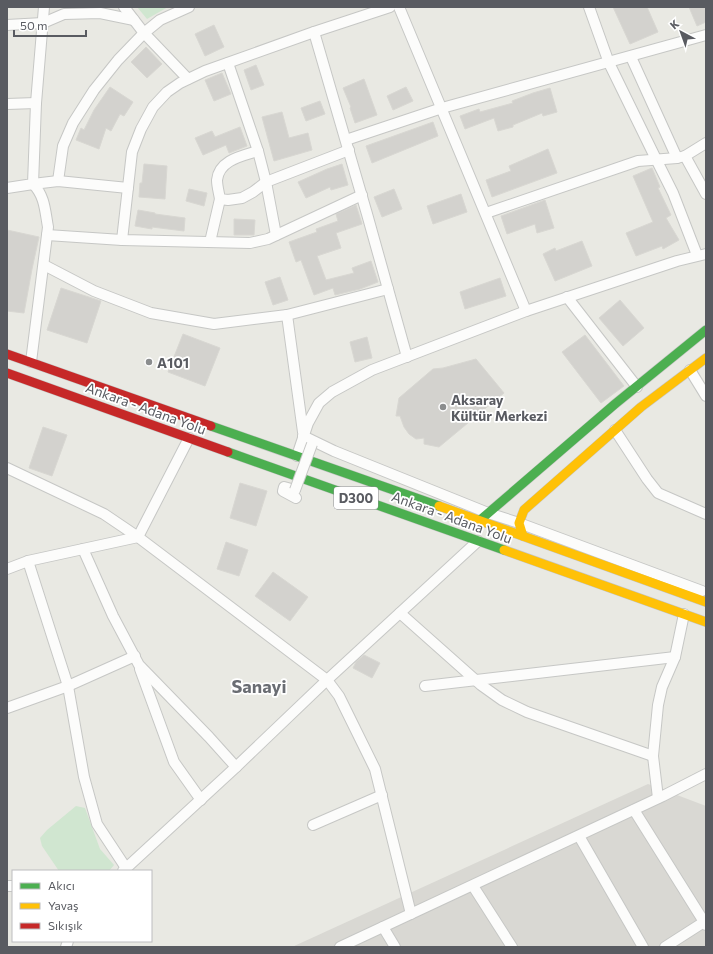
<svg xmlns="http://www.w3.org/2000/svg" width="713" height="954" viewBox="0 0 713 954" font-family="Commissioner,sans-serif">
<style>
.industrial{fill:#d9d8d3}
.green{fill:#d0e6d0}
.building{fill:#d3d2ce;stroke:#d8d7d2}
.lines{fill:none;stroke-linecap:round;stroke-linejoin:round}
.street-casing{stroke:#c6c7c5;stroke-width:12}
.fast-casing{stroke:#c4c5c4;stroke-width:10}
.slow-casing{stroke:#c4c5c4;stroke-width:10}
.jam-casing{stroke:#c4c5c4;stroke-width:10}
.street{stroke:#fcfcfb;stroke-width:10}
.fast{stroke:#4caf50;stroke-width:9}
.slow{stroke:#ffc107;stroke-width:9}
.jam{stroke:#c62828;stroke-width:9}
.street-bridge-casing{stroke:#c6c7c5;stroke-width:12;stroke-linecap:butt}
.street-bridge{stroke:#fcfcfb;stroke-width:10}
.poi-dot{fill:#8b8d8e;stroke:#fff;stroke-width:1.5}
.labels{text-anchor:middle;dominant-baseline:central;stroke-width:3.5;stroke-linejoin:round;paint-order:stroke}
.shield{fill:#fff;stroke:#8b8c90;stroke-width:1}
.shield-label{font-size:13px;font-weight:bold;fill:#595b61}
.poi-label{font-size:14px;font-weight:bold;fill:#595b61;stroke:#fff;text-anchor:start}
.street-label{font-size:14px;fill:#595b61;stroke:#fff}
.district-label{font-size:18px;font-weight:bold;fill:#6a6d73;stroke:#fff}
</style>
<rect width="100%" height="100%" fill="#e9e9e3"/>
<path class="industrial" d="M648 784 706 806V947H292Z"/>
<g class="green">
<path d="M137 7H168L147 19Z"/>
<path d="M76 806 85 808 100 849 114 865 109 871H59L42 846 40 838 47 830Z"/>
</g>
<g class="building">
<path d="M613 7H647L658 32 630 44Z"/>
<path d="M689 7H706V22L697 26Z"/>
<path d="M214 25 224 47 205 56 195 34Z"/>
<path d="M146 47 162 64 147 78 131 62Z"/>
<path d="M256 65 264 85 251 90 244 70Z"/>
<path d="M222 73 231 94 214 101 205 80Z"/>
<path d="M364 79 377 115 355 123 350 108 351 107 343 88Z"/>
<path d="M110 87 133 102 124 116 120 114 111 131 106 128 99 149 76 140 81 128 84 130 94 110Z"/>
<path d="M406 87 413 101 393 110 387 96Z"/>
<path d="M550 88 557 112 543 116 542 113 513 125V127L498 131 494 118 465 129 460 116 479 109 480 112 513 103 512 101 533 93Z"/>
<path d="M320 101 325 114 306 121 301 108Z"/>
<path d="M282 112 289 138 308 133 312 150 274 161 262 117Z"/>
<path d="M433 122 438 136 372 163 366 146Z"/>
<path d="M240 127 247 146 229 153 226 145 203 155 195 138 212 131 215 137Z"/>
<path d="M548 149 557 173 492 197 486 180 511 171 509 166Z"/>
<path d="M144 164 167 166 165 199 139 197 140 183H142Z"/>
<path d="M342 164 348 185 331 190 330 187 306 198 298 182 327 169Z"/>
<path d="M652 168 660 187 658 188 671 215 666 218 679 240 663 249 662 246 636 256 626 233 653 222 633 176Z"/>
<path d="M189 189 207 193 204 206 186 201Z"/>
<path d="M394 189 402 209 382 217 374 197Z"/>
<path d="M461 194 467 212 433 224 427 206Z"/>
<path d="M545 200 554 228 537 233 535 224 507 234 501 216Z"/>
<path d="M356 205 362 224 336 233 341 248 317 256 326 280 354 273 352 268 371 261 378 282 360 289 335 295 333 288 314 295 301 260 296 262 289 242 317 232 316 229 338 221 336 214Z"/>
<path d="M138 210 155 213V214L185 218 184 231 152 227V229L135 226Z"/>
<path d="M234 219 255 220 254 235H234Z"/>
<path d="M7 230 39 237 32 269 24 313 7 311Z"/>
<path d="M582 241 592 266 555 281 543 254 555 248 556 251Z"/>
<path d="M280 277 288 300 273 305 265 282Z"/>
<path d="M500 278 506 296 465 309 460 292Z"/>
<path d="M61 288 101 301 87 343 47 330Z"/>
<path d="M620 300 644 328 623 346 599 318Z"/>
<path d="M183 334 220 348 205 386 168 372Z"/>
<path d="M585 335 624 386 601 403 562 352Z"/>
<path d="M367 337 372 358 355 362 350 342Z"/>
<path d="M476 359 504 393 439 447 424 444V438L416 439 409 434 404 427 400 416H396L399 398 433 369 443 368Z"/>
<path d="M43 427 67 435 52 476 29 468Z"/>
<path d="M240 483 267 491 256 526 230 518Z"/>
<path d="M226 542 248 550 239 576 217 569Z"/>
<path d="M273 572 308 597 290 621 255 596Z"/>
<path d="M364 655 380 663 372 678 353 668 356 662Z"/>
</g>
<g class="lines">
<defs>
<g id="street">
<path d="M124 7 144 33 188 79"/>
<path d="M399 7 526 311"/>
<path d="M589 7 609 63 656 159 673 193 697 255"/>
<path d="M7 25 43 23 64 14 100 13 134 20"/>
<path d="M314 32 367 214 407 357"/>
<path d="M631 57 677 158"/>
<path d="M228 63 258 151 266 182 276 235"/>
<path d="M7 104 36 103"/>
<path d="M346 140 442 108 706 35"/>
<path d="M258 151C242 156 219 160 217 180 217 186 219 193 220 199L228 200 242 198 253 192 266 182 349 150"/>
<path d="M685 156 706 194"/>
<path d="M58 181 63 146 73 123 94 90 118 60 144 33 160 20 189 7"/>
<path d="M7 188 33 184 36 103 44 7"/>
<path d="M486 213 638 161 677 158 685 156 706 143"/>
<path d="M47 235 122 240 250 243 268 239 362 195"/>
<path d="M122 240 132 152 141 129 153 107 167 92 180 83 205 71 314 32 390 7"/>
<path d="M210 242 220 199"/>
<path d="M44 265 94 291 151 313 214 324 287 315 388 289"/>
<path d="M567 297 637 387"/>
<path d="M287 315 303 432"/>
<path d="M31 362 48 227C45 211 45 196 33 184L58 181 128 188"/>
<path d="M690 370 706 396"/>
<path d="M615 430 647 479 658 493 706 514"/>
<path d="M303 436 334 451 488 513 519 523 702 591"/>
<path d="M297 456 308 423 319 403 332 392 372 370 526 311 677 261 706 254"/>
<path d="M7 468 104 514 138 537 327 680 339 696 375 769 411 914"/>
<path d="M295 490 284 487 283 491 296 498"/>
<path d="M83 549 113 616 139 665 209 737 236 767"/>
<path d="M28 561 68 686 84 777 97 824 126 868"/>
<path d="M7 569 28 561 138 537 189 438"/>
<path d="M400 613 481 685 502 700 527 712 653 756"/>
<path d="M140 669 174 762 201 800"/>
<path d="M425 686 675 657"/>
<path d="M7 708 68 686 135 656"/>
<path d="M658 798 653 756 658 705 662 687 675 657 684 614"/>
<path d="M634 810 706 925"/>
<path d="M313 825 382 795"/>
<path d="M579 836 643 947"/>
<path d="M123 871 236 767 327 680 478 541"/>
<path d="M7 886H13"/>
<path d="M473 886 512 947"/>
<path d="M383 927 395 947"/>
<path d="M66 947 68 941"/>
<path d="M340 947 663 796 706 774"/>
<path d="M665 947 704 922"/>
</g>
<g id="fast">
<path d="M211 426 439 506"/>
<path d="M228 452 504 550"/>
<path d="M479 521 615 404 706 330"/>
</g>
<g id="slow">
<path d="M439 506 706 602"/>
<path d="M523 536 519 523 524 510 641 407 706 358"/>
<path d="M504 550 706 622"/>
</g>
<g id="jam">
<path d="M7 354 211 426"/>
<path d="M7 373 228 452"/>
</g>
</defs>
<use href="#street" class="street-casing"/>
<use href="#fast" class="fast-casing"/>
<use href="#slow" class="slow-casing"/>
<use href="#jam" class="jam-casing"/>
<use href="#street" class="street"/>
<use href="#fast" class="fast"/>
<use href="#slow" class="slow"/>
<use href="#jam" class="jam"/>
<defs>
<path id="street-bridge" d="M295 490 312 444"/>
</defs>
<use href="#street-bridge" class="street-bridge-casing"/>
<use href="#street-bridge" class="street-bridge"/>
</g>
<g class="poi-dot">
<circle cx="149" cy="362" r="4"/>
<circle cx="443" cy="407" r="4"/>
</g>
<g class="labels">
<rect class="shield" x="334" y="487" width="44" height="22" rx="3"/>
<g class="shield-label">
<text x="356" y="498">D300</text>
</g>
<g class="poi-label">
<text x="157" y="362">A101</text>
<text x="451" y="399">Aksaray<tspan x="451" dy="16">Kültür Merkezi</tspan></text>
</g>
<g class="street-label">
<text transform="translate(146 408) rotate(20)">Ankara - Adana Yolu</text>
<text transform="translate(452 517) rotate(20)">Ankara - Adana Yolu</text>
</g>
<g class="district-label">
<text x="259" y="686">Sanayi</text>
</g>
</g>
<rect width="713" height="954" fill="none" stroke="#595b61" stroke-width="16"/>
<rect x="12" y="870" width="140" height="72" fill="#ffffff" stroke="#bdbdc0"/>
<rect x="20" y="883" width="20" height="6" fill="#4caf50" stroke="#bdbdc0"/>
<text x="48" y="890" font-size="12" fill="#595b61">Akıcı</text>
<rect x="20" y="903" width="20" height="6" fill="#ffc107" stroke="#bdbdc0"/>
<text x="48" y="910" font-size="12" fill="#595b61">Yavaş</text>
<rect x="20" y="923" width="20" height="6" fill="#c62828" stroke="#bdbdc0"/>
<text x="48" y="930" font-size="12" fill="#595b61">Sıkışık</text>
<g transform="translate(681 32) rotate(319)" stroke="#ffffff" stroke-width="3" paint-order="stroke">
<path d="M0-3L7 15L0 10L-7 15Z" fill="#595b61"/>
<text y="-6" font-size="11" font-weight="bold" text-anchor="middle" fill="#595b61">K</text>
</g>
<path d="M14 30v6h72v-6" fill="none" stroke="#595b61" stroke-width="2"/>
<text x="20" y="30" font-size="12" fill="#595b61" stroke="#ffffff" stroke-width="3" paint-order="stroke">50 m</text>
</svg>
